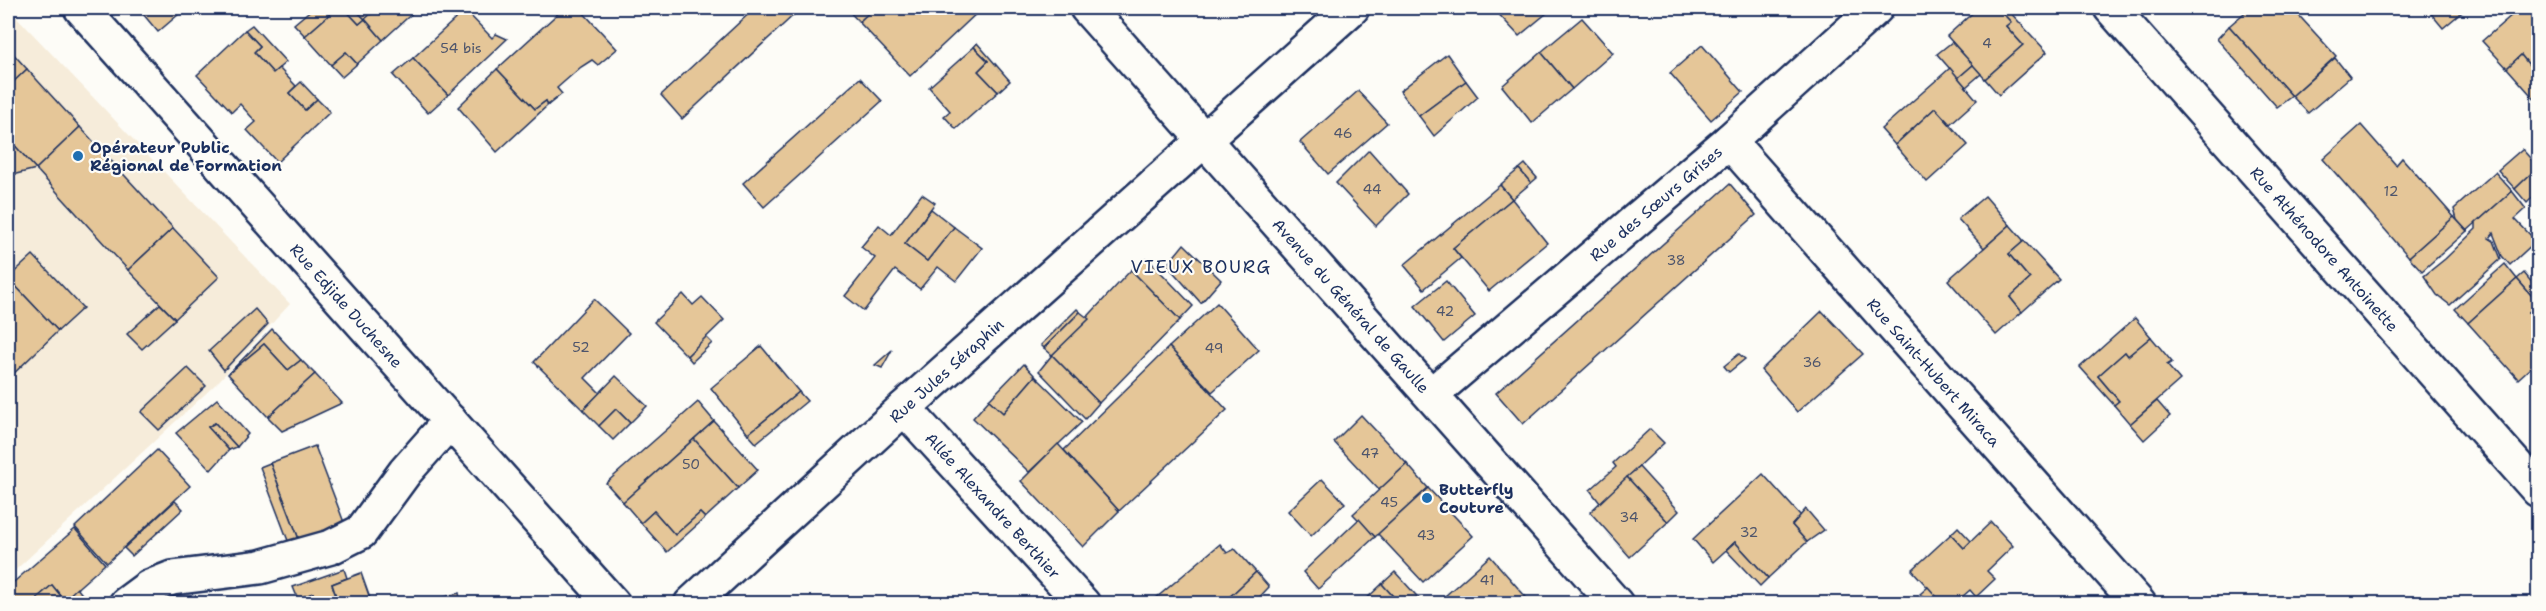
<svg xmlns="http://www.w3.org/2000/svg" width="2546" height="611" viewBox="0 0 2546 611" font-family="'Shantell Sans',sans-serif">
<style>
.built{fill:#f6ecda}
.building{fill:#e5c698;stroke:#1b2f5e;stroke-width:1.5}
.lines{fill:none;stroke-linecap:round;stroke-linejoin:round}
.minor-casing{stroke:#1b2f5e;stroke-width:38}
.minor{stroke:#fdfcf7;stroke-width:33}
.poi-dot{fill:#1f6fb2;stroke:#fdfcf7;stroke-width:2}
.labels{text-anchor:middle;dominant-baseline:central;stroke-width:4.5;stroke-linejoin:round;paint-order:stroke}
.number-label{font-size:14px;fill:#4e556c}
.poi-label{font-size:16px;font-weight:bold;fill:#1b2f5e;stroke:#fdfcf7;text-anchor:start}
.street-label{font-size:16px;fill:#1b2f5e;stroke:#fdfcf7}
.neighbourhood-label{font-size:18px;letter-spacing:1.5px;fill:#1b2f5e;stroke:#fdfcf7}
</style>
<rect width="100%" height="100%" fill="#fdfcf7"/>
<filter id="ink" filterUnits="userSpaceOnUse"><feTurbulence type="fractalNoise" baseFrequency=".0167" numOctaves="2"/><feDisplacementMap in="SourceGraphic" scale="12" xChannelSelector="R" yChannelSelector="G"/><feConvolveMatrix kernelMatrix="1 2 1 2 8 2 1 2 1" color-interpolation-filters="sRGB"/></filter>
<g filter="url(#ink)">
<path class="built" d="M8 8 290 304 217 383 8 577Z"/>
<g class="building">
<path d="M138 8H186L158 32Z"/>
<path d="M313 8H337L305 36 294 24Z"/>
<path d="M337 8H344L359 24 365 19 383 40 357 64 346 52 331 65 305 36Z"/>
<path d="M344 8H354L365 19 359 24Z"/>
<path d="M354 8H368L373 12 365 19Z"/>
<path d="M368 8H418L383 40 365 19 373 12Z"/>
<path d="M564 8H579L617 49 598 65 592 60 581 67 557 88 562 94 548 105 546 101 535 109 497 69Z"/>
<path d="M755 8H795L798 11 682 119 661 95Z"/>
<path d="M846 8H874L859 22Z"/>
<path d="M874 8H976L979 11 910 76 859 22Z"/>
<path d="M1493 8H1553L1519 36Z"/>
<path d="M1978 8H1998L2011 22 2006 26 2023 45 1985 79 1947 36Z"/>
<path d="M1998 8H2006L2047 52 1999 95 1985 79 2023 45 2006 26 2011 22Z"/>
<path d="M2250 8H2292L2336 56 2292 96 2229 26Z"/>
<path d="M2430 8H2467L2443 28 2428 10Z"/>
<path d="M2520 8H2535L2538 11V76L2521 55 2507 68 2482 41Z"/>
<path d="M465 10 492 38 496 34 507 39 448 95 413 58Z"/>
<path d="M1582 18 1613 53 1572 89 1541 52Z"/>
<path d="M252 25 286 62 273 73 254 52 260 46 245 30Z"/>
<path d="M2229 26 2292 96 2277 107 2217 39Z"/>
<path d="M245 30 260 46 254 52 273 73 279 68 296 86 289 93 305 110 317 99 330 112 277 162 247 130 256 122 240 104 232 112 197 75Z"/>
<path d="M1952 42 1973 65 1958 78 1937 54Z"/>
<path d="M977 43 1010 81 998 92 978 71 988 61 974 47Z"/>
<path d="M1702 45 1743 92 1711 120 1670 73Z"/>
<path d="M974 47 988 61 978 71 998 92 956 129 944 116 950 111 929 87Z"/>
<path d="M8 48 27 69 8 87Z"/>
<path d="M346 52 357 64 342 77 331 65Z"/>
<path d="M1541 52 1572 89 1532 123 1502 86Z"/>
<path d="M1447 54 1466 81 1419 116 1400 91Z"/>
<path d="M2521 55 2538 76V103L2507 68Z"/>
<path d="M413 58 448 95 428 113 393 75Z"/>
<path d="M2335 58 2350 77 2308 113 2292 96Z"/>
<path d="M1973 65 1981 74 1966 87 1958 78Z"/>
<path d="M1950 68 1977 100 1950 124 1935 108 1895 145 1881 129Z"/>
<path d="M27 69 80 127 36 169 8 138V87Z"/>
<path d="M497 69 535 109 546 101 548 105 497 152 458 107Z"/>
<path d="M860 78 882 101 764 207 743 183Z"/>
<path d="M1466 81 1478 97 1434 136 1419 116Z"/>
<path d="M301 82 317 99 305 110 289 93Z"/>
<path d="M1358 91 1387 123 1328 174 1300 142Z"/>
<path d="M1935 108 1968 145 1927 182 1895 145Z"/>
<path d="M2361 125 2396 165 2402 158 2454 217 2409 257 2323 159Z"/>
<path d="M80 127 173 228 128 270 36 169Z"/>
<path d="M8 138 36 169 8 176Z"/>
<path d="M2522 149 2538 167 2515 189 2498 170Z"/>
<path d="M1369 150 1408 194 1376 226 1336 183Z"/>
<path d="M1525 164 1537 178 1531 183 1519 169Z"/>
<path d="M2538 167V192L2527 203 2515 189Z"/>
<path d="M1519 169 1531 183 1512 199 1500 185Z"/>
<path d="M2495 172 2512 191 2467 231 2457 220 2454 209Z"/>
<path d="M1730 184 1756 215 1523 424 1496 393Z"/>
<path d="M1500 185 1512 199 1453 248 1461 258 1424 289 1404 265Z"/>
<path d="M2512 191 2526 209 2515 219 2536 241 2510 265 2502 256 2493 233 2489 238 2494 241 2501 259 2450 305 2437 295 2424 276 2445 259 2476 229V223Z"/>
<path d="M922 194 935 203 905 244 927 261 954 227 982 248 956 281 938 267 920 289 895 270 864 311 845 296 875 258 861 247 879 225 891 235Z"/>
<path d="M1985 196 2010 225 1984 248 1958 219Z"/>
<path d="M1512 199 1547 243 1489 291 1453 248Z"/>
<path d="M931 209 954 227 927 261 905 244Z"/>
<path d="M2454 217 2467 231 2422 271 2409 257Z"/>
<path d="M2010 225 2024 241 2009 254 2030 279 2010 297 2022 312 1996 335 1948 280Z"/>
<path d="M173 228 219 277 175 319 128 270Z"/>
<path d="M2024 241 2059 279 2022 312 2010 297 2030 279 2009 254Z"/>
<path d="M1184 244 1221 280 1201 303 1167 265Z"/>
<path d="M33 255 83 308 58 331 8 278Z"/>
<path d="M1147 258 1193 306 1180 320 1131 270Z"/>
<path d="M2505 264 2517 279 2468 323 2455 309Z"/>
<path d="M1131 270 1180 320 1099 403 1052 355Z"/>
<path d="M2524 273 2538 290V303L2517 279Z"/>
<path d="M8 278 58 331 10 377 8 374Z"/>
<path d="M2517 279 2538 303 2529 312 2538 322V361L2518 379 2468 323Z"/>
<path d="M1446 281 1475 316 1444 342 1415 306Z"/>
<path d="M683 294 693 305 702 297 724 320 687 356 654 322Z"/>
<path d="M594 299 629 333 585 378 600 393 583 410 534 362Z"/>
<path d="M1217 303 1259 350 1212 392 1169 347Z"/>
<path d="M2538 303V322L2529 312Z"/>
<path d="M160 304 175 319 142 349 127 334Z"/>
<path d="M255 309 268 324 224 370 209 351Z"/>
<path d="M1077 309 1080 312 1044 348 1041 345Z"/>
<path d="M1822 311 1863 354 1797 412 1761 370Z"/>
<path d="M1080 312 1089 319 1052 355 1044 348Z"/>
<path d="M2135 318 2151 337 2128 356 2125 352 2098 376 2119 401 2114 405 2080 367Z"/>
<path d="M272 329 301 360 288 370 264 344 228 374Z"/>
<path d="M706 337 712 343 692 362 687 356Z"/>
<path d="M2151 337 2172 362 2167 365 2180 380 2130 424 2114 405 2119 401 2098 376 2125 352 2128 356Z"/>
<path d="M264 344 288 370 301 360 315 374 268 417 228 374Z"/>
<path d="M761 346 799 392 748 434 711 388Z"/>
<path d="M1169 347 1227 410 1119 511 1064 450Z"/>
<path d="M892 350 882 368 875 365Z"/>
<path d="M1739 354 1745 359 1729 372 1724 366Z"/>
<path d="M1052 355 1099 403 1085 419 1039 371Z"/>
<path d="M1024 364 1035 376 1003 413 989 400Z"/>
<path d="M188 368 206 386 159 430 141 412Z"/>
<path d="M315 374 342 403 282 431 268 417Z"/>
<path d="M616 376 647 406 630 423 616 409 599 426 583 410Z"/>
<path d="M1035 376 1082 422 1029 472 973 418 989 400 1003 413Z"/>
<path d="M799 392 807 401 756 443 748 434Z"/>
<path d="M217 399 248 434 237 447 215 423 208 427 229 450 211 470 176 433Z"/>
<path d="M2157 401 2170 416 2144 440 2130 424Z"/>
<path d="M698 402 714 421 623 502 606 483Z"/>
<path d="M616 409 630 423 613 440 599 426Z"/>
<path d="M1361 415 1407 464 1379 490 1334 442Z"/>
<path d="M714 421 758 470 738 488 694 439Z"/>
<path d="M215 423 237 447 229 450 208 427Z"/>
<path d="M1650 429 1664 443 1600 503 1590 490 1616 467 1613 463Z"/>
<path d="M694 439 738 488 705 518 700 513 675 535 654 511 641 523 623 502Z"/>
<path d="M1058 444 1119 511 1083 547 1021 481Z"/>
<path d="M315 446 345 525 300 542 270 463Z"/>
<path d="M157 450 190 486 107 563 75 527Z"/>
<path d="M270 463 300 542 290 546 260 467Z"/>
<path d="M1407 464 1428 488 1375 537 1353 514Z"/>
<path d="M1639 467 1679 511 1668 522 1627 477Z"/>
<path d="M1763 474 1801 516 1792 525 1807 542 1768 578 1735 542 1713 562 1693 539Z"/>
<path d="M1627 477 1668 522 1630 557 1590 512Z"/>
<path d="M1322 479 1345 503 1311 536 1288 511Z"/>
<path d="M1428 488 1473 536 1423 582 1378 534Z"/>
<path d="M175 501 183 509 132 556 124 548Z"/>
<path d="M1806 509 1824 530 1807 542 1792 525Z"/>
<path d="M654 511 675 535 700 513 705 518 667 552 641 523Z"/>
<path d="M1359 519 1375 537 1318 589 1303 572Z"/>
<path d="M1991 522 2013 546 1987 571 1995 579 1976 597 1970 590 1954 604H1943L1912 570 1951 534 1964 548Z"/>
<path d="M1958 527 1971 541 1964 548 1951 534Z"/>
<path d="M75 529 105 564 64 600 52 585 37 598 42 604H8V587Z"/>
<path d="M1735 542 1768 578 1760 586 1726 550Z"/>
<path d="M1220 544 1227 553 1235 549 1256 572 1222 604H1149Z"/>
<path d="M1490 556 1532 604H1436Z"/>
<path d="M344 569 347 578 332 584 336 596 316 603 313 593 298 599 293 587Z"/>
<path d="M1256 572 1269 587 1253 604H1222Z"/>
<path d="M1395 572 1424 604H1400L1382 584Z"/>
<path d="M361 573 372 604H284L313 593 316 603 336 596 332 584Z"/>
<path d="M1382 584 1400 604H1361Z"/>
<path d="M52 585 64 600 77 588 85 598 79 604H42L37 598Z"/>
<path d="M1928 587 1943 604H1929L1920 594Z"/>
<path d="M459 593 461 604H435L434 600Z"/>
</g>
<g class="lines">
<defs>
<g id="minor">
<path id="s1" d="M81 8 613 604"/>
<path id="s2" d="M1087 8 1616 604"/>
<path id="s3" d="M2111 8 2538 490"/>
<path id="s4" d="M1729 141 2139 604"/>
<path id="s5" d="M1432 394 1729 141 1876 8"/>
<path id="s6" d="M904 408 1083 604"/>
<path d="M126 604 149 587 172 578 260 567 331 547 361 532 405 472 450 421"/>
<path id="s7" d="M691 604 904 408 1352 8"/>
</g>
</defs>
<use href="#minor" class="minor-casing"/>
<use href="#minor" class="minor"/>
</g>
</g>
<g class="poi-dot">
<circle cx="78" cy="156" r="6"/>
<circle cx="1427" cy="498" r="6"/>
</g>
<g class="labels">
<g class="number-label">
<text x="1987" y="43">4</text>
<text x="461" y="48">54 bis</text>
<text x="1343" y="133">46</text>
<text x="1372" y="189">44</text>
<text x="2391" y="191">12</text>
<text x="1676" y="260">38</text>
<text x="1445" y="311">42</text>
<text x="581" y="347">52</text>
<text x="1214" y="348">49</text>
<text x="1812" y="362">36</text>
<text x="1370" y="453">47</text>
<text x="691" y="464">50</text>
<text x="1389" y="502">45</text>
<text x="1629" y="517">34</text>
<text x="1749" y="532">32</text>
<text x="1426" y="535">43</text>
<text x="1487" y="580">41</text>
</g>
<g class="poi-label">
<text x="90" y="147">Opérateur Public<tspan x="90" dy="18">Régional de Formation</tspan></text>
<text x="1439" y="489">Butterfly<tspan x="1439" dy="18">Couture</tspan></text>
</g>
<g class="street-label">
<text stroke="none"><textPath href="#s5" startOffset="294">Rue des Sœurs Grises</textPath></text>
<text stroke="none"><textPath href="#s3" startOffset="322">Rue Athénodore Antoinette</textPath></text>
<text stroke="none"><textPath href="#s2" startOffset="398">Avenue du Général de Gaulle</textPath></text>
<text stroke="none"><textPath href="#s1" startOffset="399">Rue Edjide Duchesne</textPath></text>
<text stroke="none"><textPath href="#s7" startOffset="346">Rue Jules Séraphin</textPath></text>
<text stroke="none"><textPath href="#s4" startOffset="309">Rue Saint-Hubert Miraca</textPath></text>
<text stroke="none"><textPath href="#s6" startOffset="132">Allée Alexandre Berthier</textPath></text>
</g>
<g class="neighbourhood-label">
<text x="1201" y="267">VIEUX BOURG</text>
</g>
</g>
<rect width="2546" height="611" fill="none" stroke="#fdfcf7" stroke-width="30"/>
<rect x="15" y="15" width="2516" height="581" fill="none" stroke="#1b2f5e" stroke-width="2" filter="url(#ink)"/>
</svg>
